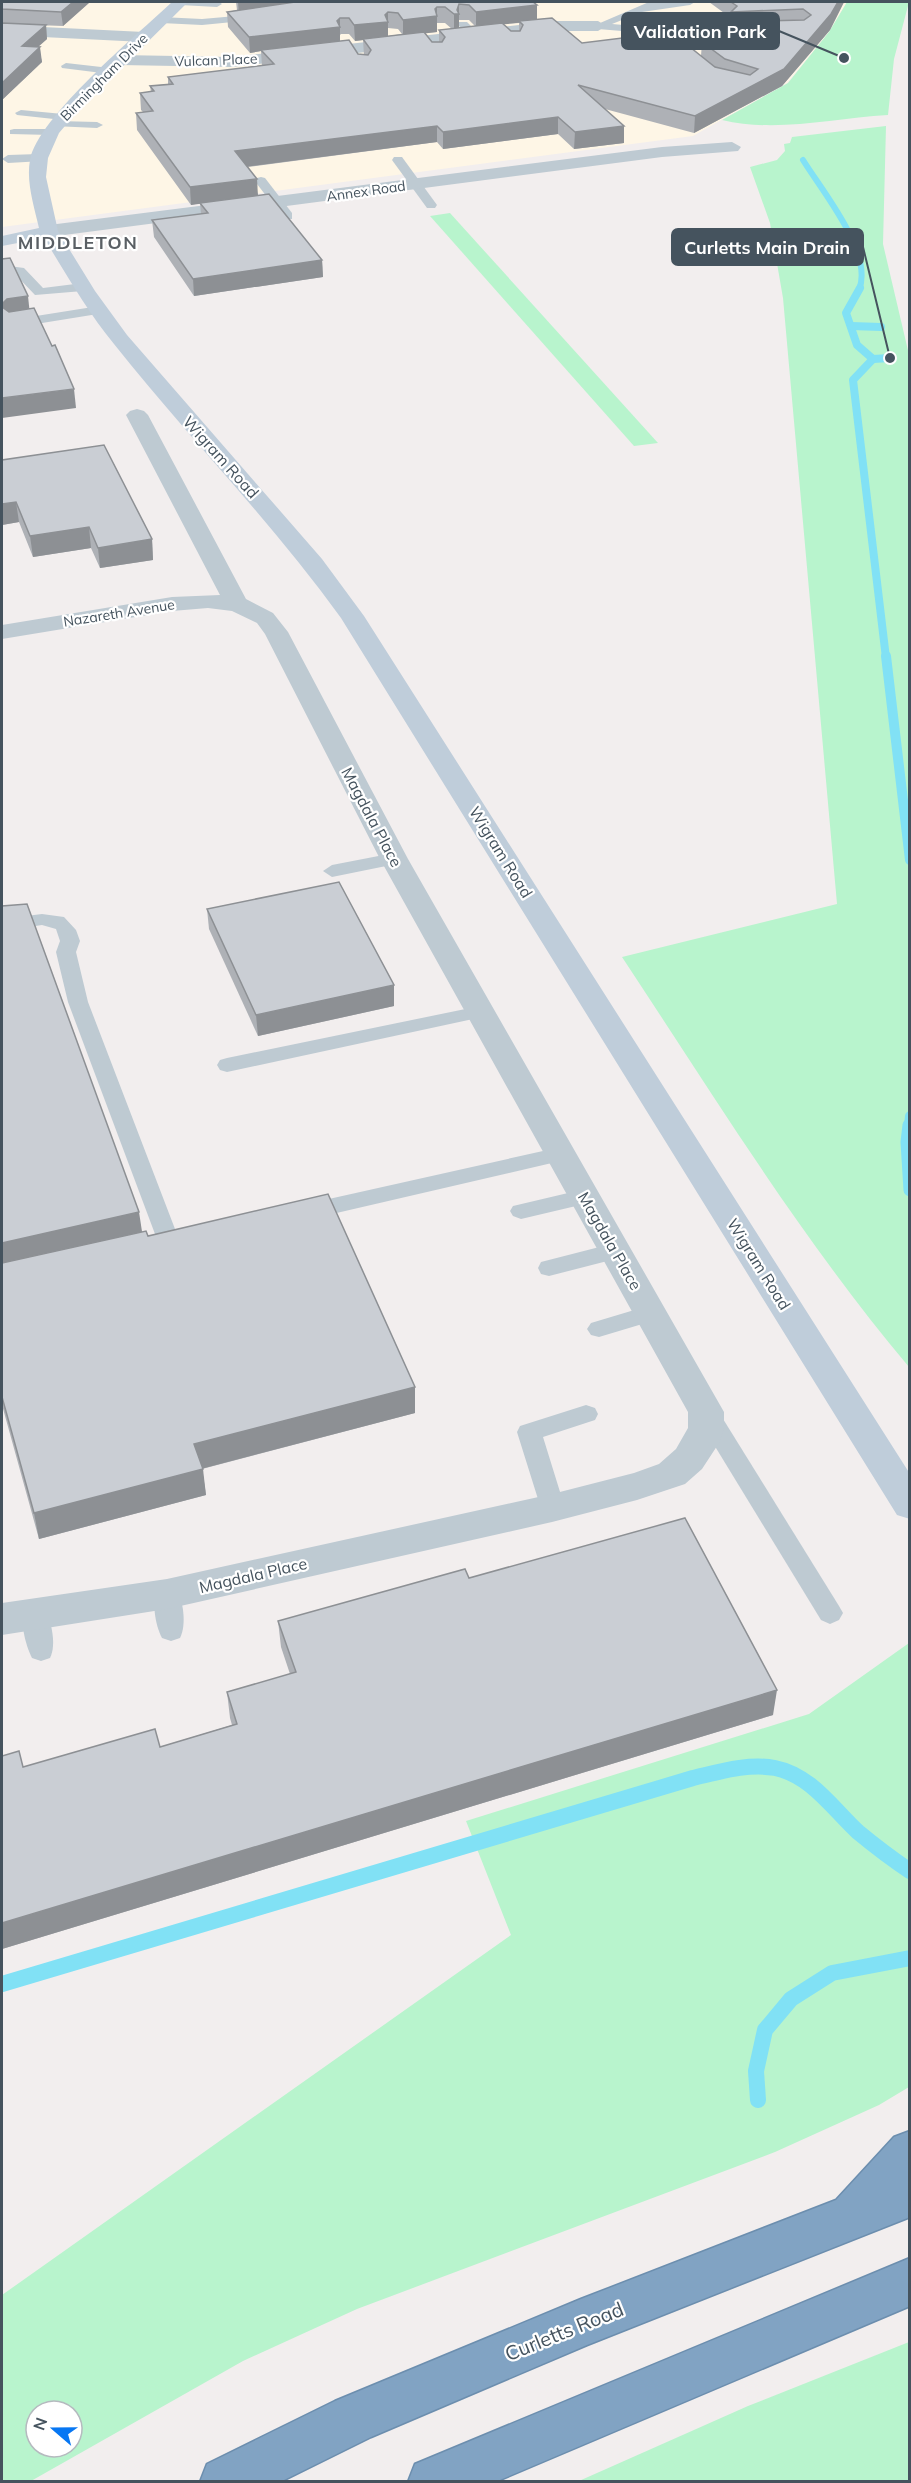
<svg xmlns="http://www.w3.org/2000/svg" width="911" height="2483" viewBox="0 0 911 2483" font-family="Mulish,sans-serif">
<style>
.commercial{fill:#fef6e6}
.green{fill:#b8f4cd;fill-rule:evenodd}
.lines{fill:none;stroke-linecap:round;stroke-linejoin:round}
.stream-far4{stroke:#81e1f5;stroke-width:6}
.stream-far3{stroke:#81e1f5;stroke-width:8}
.stream-far2{stroke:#81e1f5;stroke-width:10}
.stream-far1{stroke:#81e1f5;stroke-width:13}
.stream{stroke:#81e1f5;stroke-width:16}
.highway-casing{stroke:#6c8eae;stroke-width:3}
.lane{fill:#becad2;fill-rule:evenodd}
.street{fill:#becad2;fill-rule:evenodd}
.secondary{fill:#bfcdda;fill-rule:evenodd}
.highway{fill:#81a3c3;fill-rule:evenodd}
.wall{fill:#aeb1b6;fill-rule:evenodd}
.shaded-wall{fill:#8d9094}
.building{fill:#caced4;stroke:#8d9094;stroke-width:1.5}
.labels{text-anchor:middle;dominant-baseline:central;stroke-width:4.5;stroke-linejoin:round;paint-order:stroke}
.far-street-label{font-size:14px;fill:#45535e;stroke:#fff}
.street-label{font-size:16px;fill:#45535e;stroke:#fff}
.far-district-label{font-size:18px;font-weight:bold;letter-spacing:1.5px;fill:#5a5f64;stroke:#fff}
.near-street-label{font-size:20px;fill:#45535e;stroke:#fff}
.leader{fill:none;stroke:#45535e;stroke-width:2}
.callout-dot{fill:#45535e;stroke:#fff;stroke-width:2}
.callout{fill:#45535e;stroke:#45535e;stroke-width:2}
.callout-label{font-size:18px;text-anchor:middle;font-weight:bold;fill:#fff}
</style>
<rect width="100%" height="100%" fill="#f2eeee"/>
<path class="commercial" d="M2 2H847L829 32 787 83 693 136 2 227Z"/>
<g class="green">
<path d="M847 2H909L894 59 888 115C833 118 777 133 722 120L788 83 829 32Z"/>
<path d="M886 126 883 244 910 359 909 1367C802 1240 714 1096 622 957L837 904 783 298 770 223 750 167 777 160 785 151 784 144 790 143 792 137Z"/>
<path d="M450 213 658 443 634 446 430 216Z"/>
<path d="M909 1643V2087L879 2105 775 2152 357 2309 243 2361 31 2481H2V2295L511 1935 466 1821 809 1714ZM36 2411H72V2447H36Z"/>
<path d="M909 2342V2481H579L748 2406Z"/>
</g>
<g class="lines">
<path class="stream-far4" d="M803 160C822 191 874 253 859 290"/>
<g class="stream-far3">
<path d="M860 288 846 313 857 345 873 359"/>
<path d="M851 326 881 327"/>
<path d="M873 359 853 380 886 658"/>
<path d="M873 359 890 358"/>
</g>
<g class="stream-far2">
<path d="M886 656 910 860"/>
<path d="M909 1126 910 1116"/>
</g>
<path class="stream-far1" d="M909 1125 907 1142 910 1190"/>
<g class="stream">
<path d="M2 1984 693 1778C719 1772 748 1763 775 1768 811 1775 833 1809 858 1832 875 1846 892 1859 910 1871"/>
<path d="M758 2100 756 2071 765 2030 791 1999 832 1973 910 1958"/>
</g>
<defs>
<g id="highway">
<path d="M910 2131V2217L587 2345 371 2437 280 2482H200L207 2464 335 2401 581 2299 836 2200 894 2137Z"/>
<path d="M910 2258V2306L495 2482H408L415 2464Z"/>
</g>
</defs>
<use href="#highway" class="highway-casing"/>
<g class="lane">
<path d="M175 2H219L222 4 217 7 180 5Z"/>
<path d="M649 2H695L690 5 642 12 612 24 693 31 740 29 745 32 740 35 693 37 598 29 593 26Z"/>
<path d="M259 14 264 17 263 19 202 25 161 23 156 20 161 17 202 19Z"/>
<path d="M459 22H467L478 33V37H470L459 26Z"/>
<path d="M66 63 110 68 116 71 110 74 62 68 61 66Z"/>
<path d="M21 110 63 114 69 117 63 120 17 115 15 113Z"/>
<path d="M57 121 97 122 103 125 97 128 53 126 51 124Z"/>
<path d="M14 129H51L57 132 51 135 10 134V130Z"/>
<path d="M39 154 43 155V161L8 163 2 159 8 155Z"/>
<path d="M394 157H402L437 205 435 208H427L392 160Z"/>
<path d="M261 177 265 178 292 213V219H284L257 184V178Z"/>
<path d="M2 265 24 268 43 288 83 283 90 287 83 291 35 295 15 274 2 273Z"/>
<path d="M99 306 104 307V313L11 328 4 324 11 320Z"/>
<path d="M394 853 401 855 403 859 401 863 332 877 323 871 332 865Z"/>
<path d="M42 914 64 917 76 930 80 941 76 952 88 1002 180 1242 177 1248 169 1250 161 1248 158 1242 68 1002 56 952 60 941 56 929 42 925 2 931V919Z"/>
<path d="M480 1006 487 1008 490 1012 487 1016 227 1072 220 1070 217 1065 220 1060 227 1058Z"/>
<path d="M561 1147 569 1149 572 1154 569 1159 302 1221 294 1218 291 1213 294 1208 302 1205Z"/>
<path d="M585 1189 593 1192 596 1197 593 1202 521 1219 513 1216 510 1211 513 1206Z"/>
<path d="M615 1243 623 1245 626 1251 623 1257 549 1276 541 1274 538 1268 541 1262Z"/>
<path d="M651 1305 659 1307 663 1313 659 1319 599 1337 591 1335 587 1329 591 1323Z"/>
<path d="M706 1403 715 1406 839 1606 843 1613 839 1620 830 1624 821 1620 694 1412 697 1406Z"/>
<path d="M586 1405 595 1408 598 1414 595 1420 543 1437 565 1508 561 1515 552 1518 543 1515 517 1432 520 1426Z"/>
<path d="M167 1584 176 1587C183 1600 187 1624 180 1638L171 1641 162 1638C155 1625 151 1600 158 1587Z"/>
<path d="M35 1603 44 1607C51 1620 57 1644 50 1658L41 1661 32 1658C25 1644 19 1620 26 1607Z"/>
</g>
<g class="street">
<path d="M554 21H598L606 26 598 31H554L232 67 120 65 112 60 120 55 232 57Z"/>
<path d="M2 25 144 32 152 37 144 42 2 35Z"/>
<path d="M732 142 741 147 738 151 662 157 49 237 40 231 49 225 662 147Z"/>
<path d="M137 409 144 411 148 415 246 599 273 613 288 632 408 859 724 1412V1428L719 1443 702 1469 685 1484 637 1500 552 1522 167 1609 2 1635V1603L167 1579 552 1494 634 1473 659 1464 676 1449 688 1428V1412L380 859 265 634 257 623 232 611 208 608 172 611 2 639V625L172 597 220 595 126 415 130 411Z"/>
</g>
<path class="secondary" d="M172 2H188L76 113 59 133 48 158 46 177 58 231 95 291 127 335 322 559 364 616 910 1474V1519L897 1515 341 618C271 521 188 437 114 344 87 311 66 274 44 238L2 246V236L39 228C34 206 26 182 30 160 38 117 137 35 172 2Z"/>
<use href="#highway" class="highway"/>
</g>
<g class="wall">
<path d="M2 2H90L63 26 36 25H46L47 39 38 47 42 62 2 100Z"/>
<path d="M236 2H533L537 5V19L582 43 701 56 702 42 730 22 731 18 709 2H844L830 30 782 86 694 133 605 109 624 143 574 149 558 134 443 149 437 142 248 167 258 195 322 260 323 277 194 296 154 237 152 220 201 214 200 203 191 205 137 130 136 113H144L141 110 140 93 151 92 150 86 168 84V77L262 66 261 51 250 53 228 27 227 12 237 10ZM459 20H469L475 26 459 28ZM437 23H445L452 29 439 30V42H432L425 33 437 32ZM519 23V31H511L503 24ZM388 28 398 29 402 34 388 36ZM341 34H349L355 41 363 40 364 55 358 54 340 41V35Z"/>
<path d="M2 460 152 539 153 560 100 568 91 548 33 557 19 522 2 525Z"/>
<path d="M2 906 142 1232 415 1413 202 1469 206 1495 39 1539 2 1405Z"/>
<path d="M207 909 394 1006 258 1036 209 929Z"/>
<path d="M469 1578 773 1715 2 1949V1756L23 1767 160 1747 232 1725 230 1718 227 1692 290 1674 281 1647 278 1621Z"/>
</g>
<g class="shaded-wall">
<path d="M73 2H90L63 26 61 12Z"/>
<path d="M238 2H329L239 14Z"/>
<path d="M838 2H844L830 30 782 86 694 133 695 116 784 69Z"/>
<path d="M459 4V29L454 30V14L457 10Z"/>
<path d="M537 5V21L476 27V12Z"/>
<path d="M437 7V32L403 36V20L435 9Z"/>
<path d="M388 12V37L355 41 354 25 385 15Z"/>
<path d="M340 18V43L261 50V51L250 53 249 37 337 21Z"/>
<path d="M46 25 47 39 23 60 22 46Z"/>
<path d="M40 47 42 62 2 100V83Z"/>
<path d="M558 117V134L443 149V132Z"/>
<path d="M437 126V142L236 168 235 151Z"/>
<path d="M624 126V143L574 149 575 132Z"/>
<path d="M257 179 258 196 191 205 190 187Z"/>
<path d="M322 260 323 277 194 296 193 279Z"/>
<path d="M28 296 30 315 2 322V304L7 299Z"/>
<path d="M74 389 76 408 2 418V398Z"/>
<path d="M16 502 19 522 2 525V504Z"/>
<path d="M89 527 91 548 33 557 30 536Z"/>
<path d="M152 539 153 560 100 568 98 548Z"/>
<path d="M394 985V1006L258 1036 256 1015Z"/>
<path d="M139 1212 143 1238 2 1270V1243Z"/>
<path d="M415 1387V1413L197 1470 194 1444Z"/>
<path d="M203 1469 206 1495 39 1539 34 1513Z"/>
<path d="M777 1690 773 1715 2 1949V1923Z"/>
</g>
<g class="building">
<path d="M2 2H73L61 12 2 9Z"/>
<path d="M295 2H533L537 5 476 12 469 5 459 4 457 10 459 14H454L445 7H437L435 9 437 16 403 20 398 13 388 12 385 15 388 22 354 25 349 18H340L337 21 340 27 249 37 227 12Z"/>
<path d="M731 2H838L831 14 784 69 695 116 578 85 624 126 575 132 558 117 443 132 437 126 235 151 257 179 190 187 136 113 153 111 140 93 154 91 150 86 173 84 168 77 274 64 261 50 349 40 358 54 368 55 371 50 363 39 424 32 432 42H442L445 37 439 30 502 23 511 31H520L523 25 519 21 552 18 582 43 671 32 715 67 750 75 758 69 725 59 702 42 721 22 804 20 811 15 803 9 731 12 737 6Z"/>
<path d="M2 23 46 25 22 46 40 47 2 83Z"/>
<path d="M269 194 322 260 193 279 152 220 208 213 200 203Z"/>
<path d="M10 258 28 296 7 299 2 304V259Z"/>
<path d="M2 307 9 312 34 308 52 346 55 345 74 389 2 398Z"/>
<path d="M104 445 152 539 98 548 89 527 30 536 16 502 2 504V460Z"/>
<path d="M339 882 394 985 256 1015 207 909Z"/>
<path d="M27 904 139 1212 2 1243V906Z"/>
<path d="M328 1194 415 1387 194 1444 203 1469 34 1513 2 1397V1263L146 1231 148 1236Z"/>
<path d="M685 1518 777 1690 2 1923V1756L19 1751 23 1767 155 1729 160 1747 237 1724 227 1692 296 1672 278 1621 465 1569 469 1578Z"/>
</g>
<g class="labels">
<g class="far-street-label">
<text transform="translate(216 60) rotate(-2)">Vulcan Place</text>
<text transform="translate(104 77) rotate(-45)">Birmingham Drive</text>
<text transform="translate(366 191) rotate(-8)">Annex Road</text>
<text transform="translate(119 613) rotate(-9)">Nazareth Avenue</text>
</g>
<g class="street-label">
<text transform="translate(221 457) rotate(48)">Wigram Road</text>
<text transform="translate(372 817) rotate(62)">Magdala Place</text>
<text transform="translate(501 852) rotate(58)">Wigram Road</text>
<text transform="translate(610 1241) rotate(60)">Magdala Place</text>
<text transform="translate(759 1264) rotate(58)">Wigram Road</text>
<text transform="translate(253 1575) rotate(-13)">Magdala Place</text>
</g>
<g class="far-district-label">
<text x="78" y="242">MIDDLETON</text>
</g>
<g class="near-street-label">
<text transform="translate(564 2331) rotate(-22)">Curletts Road</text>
</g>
</g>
<path class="leader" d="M844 58L779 31M890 358L863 247"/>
<g class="callout-dot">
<circle cx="844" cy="58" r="6"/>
<circle cx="890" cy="358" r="6"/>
</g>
<g class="callout">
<rect x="622" y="13" width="157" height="36" rx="6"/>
<rect x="672" y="229" width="191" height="36" rx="6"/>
</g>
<g class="callout-label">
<text x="700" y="38">Validation Park</text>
<text x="767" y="254">Curletts Main Drain</text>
</g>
<rect width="911" height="2483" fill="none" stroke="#45535e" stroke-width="6"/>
<g transform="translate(54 2429) rotate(290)"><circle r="28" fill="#ffffff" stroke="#b5babf" stroke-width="1.5"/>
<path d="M0-4.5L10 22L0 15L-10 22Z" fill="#0777f3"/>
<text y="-9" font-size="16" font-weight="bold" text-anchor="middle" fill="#45535e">N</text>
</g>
</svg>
